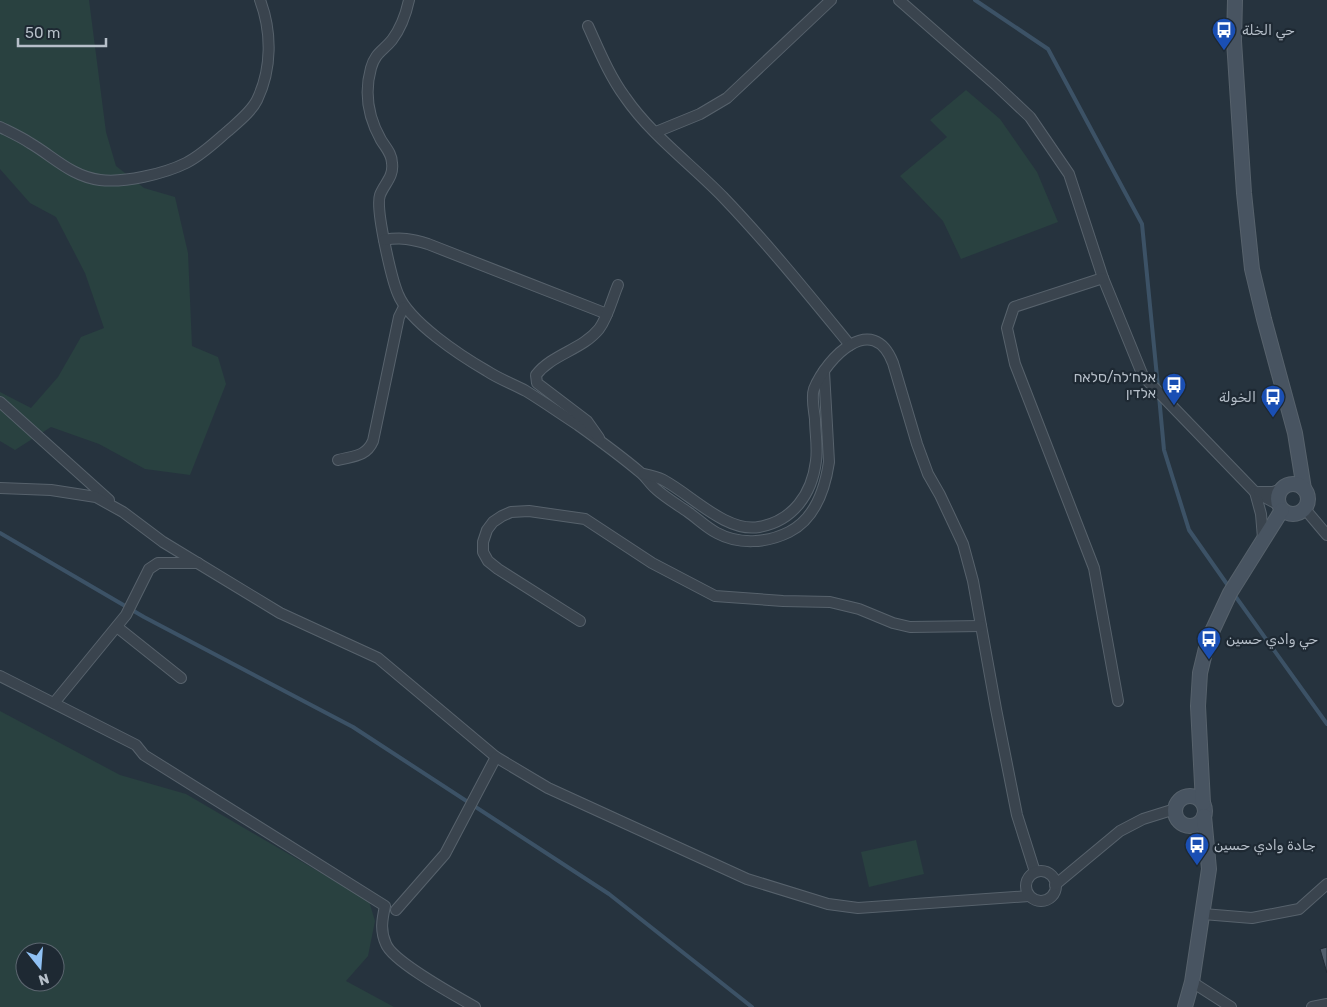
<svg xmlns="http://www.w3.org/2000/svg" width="1327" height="1007" viewBox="0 0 1327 1007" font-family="Rubik,Cairo,Heebo,sans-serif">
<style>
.green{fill:#294140;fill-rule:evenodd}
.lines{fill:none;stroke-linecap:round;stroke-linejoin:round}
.stream{stroke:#3c5266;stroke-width:4}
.building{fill:#515e6c;stroke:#202b35}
.street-casing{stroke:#57626c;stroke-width:12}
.secondary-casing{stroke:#57626c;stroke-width:16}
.street{stroke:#3a444e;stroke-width:10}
.secondary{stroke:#485461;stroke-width:14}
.labels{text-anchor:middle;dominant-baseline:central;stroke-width:4.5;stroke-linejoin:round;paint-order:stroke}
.poi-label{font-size:14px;fill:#b6bfc9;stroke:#1e2933;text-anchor:start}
</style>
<rect width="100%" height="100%" fill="#26333e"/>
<g class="green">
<path d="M0 0H89L106 132 116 166 144 188 175 197 188 253 192 346 218 357 226 384 190 475 145 469 99 444 51 427 15 450 0 441V392L31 408 58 377 81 337 104 328 85 273 56 217 30 203 0 169Z"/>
<path d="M966 90 1000 119 1037 172 1058 222 961 259 943 221 900 176 947 137 930 120Z"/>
<path d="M0 711 120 775 186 794 369 901 375 921 368 956 346 981 394 1007H0ZM25 952H55V982H25Z"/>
<path d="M916 840 924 874 869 887 861 852Z"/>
</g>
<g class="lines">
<g class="stream">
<path d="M975 0 1048 49 1142 224 1158 387"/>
<path d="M1159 396 1164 450 1189 530 1229 587"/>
<path d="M0 533 144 617 353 727 609 894 752 1007"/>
<path d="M1233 593 1327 724"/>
</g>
</g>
<path class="building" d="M1327 947V973L1320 949Z"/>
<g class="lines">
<defs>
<g id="street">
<path d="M409 0C406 14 401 28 392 40 383 51 375 53 371 68 364 93 368 117 381 140 386 148 392 154 392 163 394 177 384 184 380 195 375 209 392 280 398 294 409 322 461 356 487 371 499 379 513 384 526 391 544 402 561 414 578 425 599 440 621 456 641 473 647 478 650 484 656 489 666 498 678 505 688 512 698 519 707 528 717 533 739 545 767 543 789 532 815 519 825 489 829 462L824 371"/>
<path d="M899 0 996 85 1030 117 1069 174 1103 278 1143 376 1255 492 1279 505"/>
<path d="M588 26C599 50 609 75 625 97 651 135 691 164 723 197 768 244 809 295 850 345"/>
<path d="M0 127C10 132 21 137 30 143 54 157 71 176 100 180 124 183 164 174 186 163 202 155 215 142 228 131 238 122 251 112 257 100 272 69 272 32 260 0"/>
<path d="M656 132 700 114 727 98 831 0"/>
<path d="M384 240C401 237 412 239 428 244L607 314"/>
<path d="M1103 278 1014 307 1007 328 1015 364 1094 568 1118 701"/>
<path d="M0 402 109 500"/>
<path d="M599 438 587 421 537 383 536 375C552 354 582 350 599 329 608 317 612 299 618 285"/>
<path d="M338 460C353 456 366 457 373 441L399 317 404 307"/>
<path d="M644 474C651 476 659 477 665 481 691 495 727 533 759 527 793 521 812 494 816 461 818 447 815 432 815 419 814 410 811 397 814 389 827 357 873 311 893 363L917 444 928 474 940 495 963 544 973 581 996 709 1017 815 1035 872"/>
<path d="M0 488 51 490 96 497 123 512 163 542 280 613 378 658 496 757 548 788 747 879 828 904 858 908 1029 896"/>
<path d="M1255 492 1261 514 1263 538"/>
<path d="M1259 492H1273L1282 489"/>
<path d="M1305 509 1327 535"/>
<path d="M580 621 498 569 488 561 483 552V542L487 530 493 522 502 516 511 512 529 511 585 519 652 563 715 596 783 601 830 602 859 609 893 623 910 627 981 626"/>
<path d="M117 627 181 678"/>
<path d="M0 676 136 745 144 755 385 906C382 920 380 931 386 944 393 962 456 996 475 1007"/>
<path d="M54 703 126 615 149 569 158 563H198"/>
<circle cx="1041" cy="886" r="15"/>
<path d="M1055 885 1120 831 1143 819 1175 809"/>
<path d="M396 910 445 854 496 757"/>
<path d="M1203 914 1252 918 1299 909 1327 884"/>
<path d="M1192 982 1231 1007"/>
<path d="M1312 1007 1327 1004"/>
</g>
<g id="secondary">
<path d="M1235 0 1234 41 1244 193 1252 269 1264 319 1295 433 1304 489"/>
<circle cx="1293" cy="499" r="15"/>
<circle cx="1190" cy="811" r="15"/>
<path d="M1203 803 1198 706 1200 673 1208 640 1230 593 1282 510"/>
<path d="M1185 1007 1192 982 1209 869 1204 816"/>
</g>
</defs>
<use href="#street" class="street-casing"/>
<use href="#secondary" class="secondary-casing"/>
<use href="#street" class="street"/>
<use href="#secondary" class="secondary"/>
</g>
<defs>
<symbol id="bus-pin" viewBox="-11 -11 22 30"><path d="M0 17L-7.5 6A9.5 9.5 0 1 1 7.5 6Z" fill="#1a4fb4" stroke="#1e2933"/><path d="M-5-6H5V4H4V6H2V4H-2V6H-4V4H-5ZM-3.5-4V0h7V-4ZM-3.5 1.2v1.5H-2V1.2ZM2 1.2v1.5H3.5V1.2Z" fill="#fff"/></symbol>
</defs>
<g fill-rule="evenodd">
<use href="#bus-pin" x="1210" y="16" width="28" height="38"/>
<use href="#bus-pin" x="1160" y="371" width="28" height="38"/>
<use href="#bus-pin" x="1259" y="383" width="28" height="38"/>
<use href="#bus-pin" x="1195" y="625" width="28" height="38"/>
<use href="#bus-pin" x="1183" y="831" width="28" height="38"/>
</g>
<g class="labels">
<g class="poi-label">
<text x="1242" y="30">حي الخلة</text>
<text x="1156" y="377" text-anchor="end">אלח׳לה/סלאח<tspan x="1156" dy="16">אלדין</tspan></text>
<text x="1256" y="397" text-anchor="end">الخولة</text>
<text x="1226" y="639">حي وادي حسين</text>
<text x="1214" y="845">جادة وادي حسين</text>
</g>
</g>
<g transform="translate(40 967) rotate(163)"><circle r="24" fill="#1e2933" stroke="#5b656f"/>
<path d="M0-4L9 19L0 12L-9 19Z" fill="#90c1f4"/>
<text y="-8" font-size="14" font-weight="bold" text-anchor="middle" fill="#b6bfc9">N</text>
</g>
<path d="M18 38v8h88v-8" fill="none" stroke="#b6bfc9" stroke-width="2.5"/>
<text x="25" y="38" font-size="15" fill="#b6bfc9" stroke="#1e2933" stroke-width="4" paint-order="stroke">50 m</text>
</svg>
